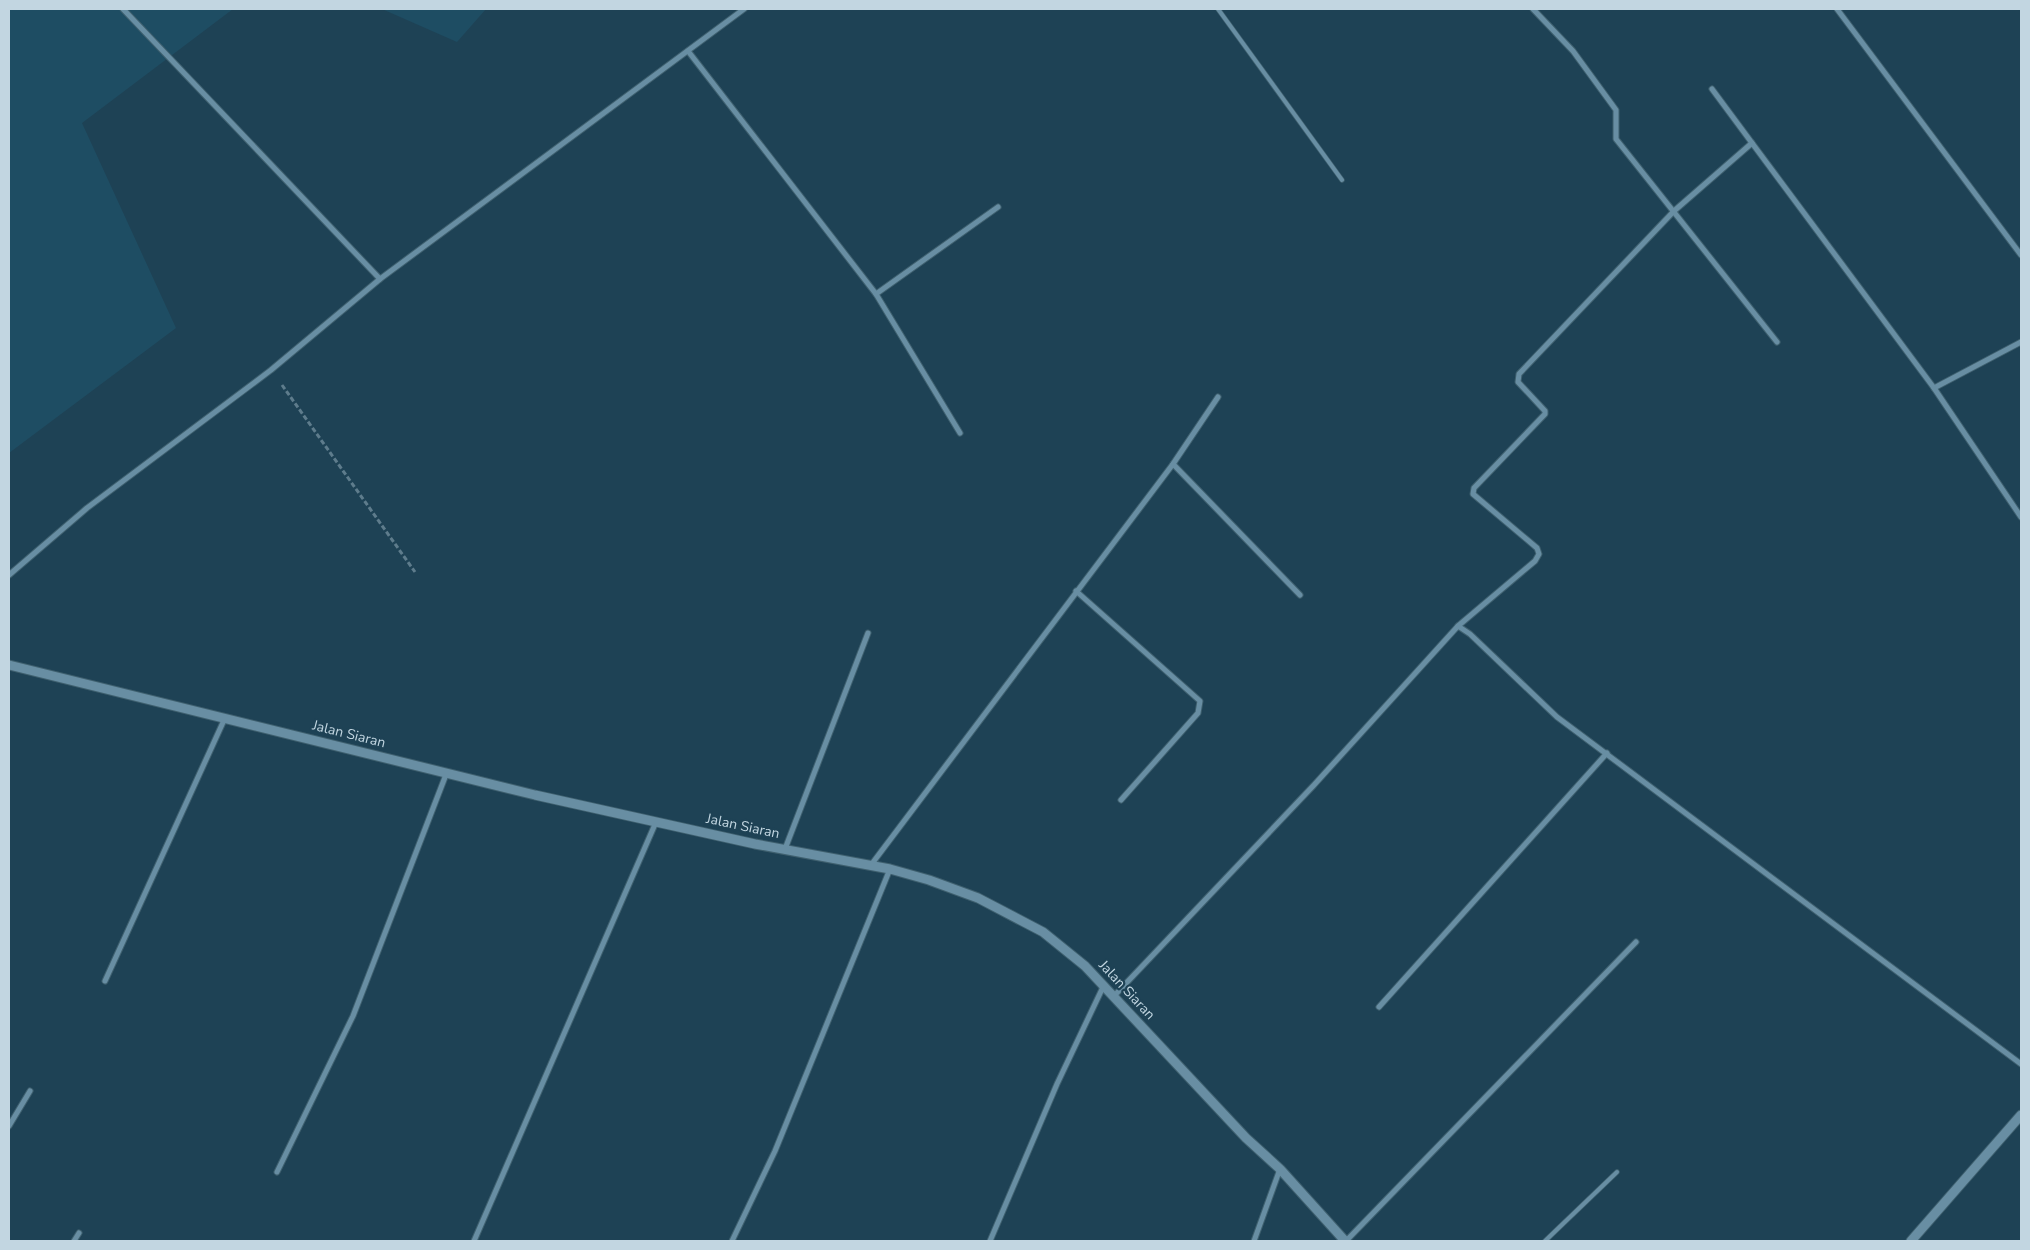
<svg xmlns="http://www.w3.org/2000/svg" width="2030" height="1250" viewBox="0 0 2030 1250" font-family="'Nunito Sans',sans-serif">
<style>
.built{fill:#1e4d63}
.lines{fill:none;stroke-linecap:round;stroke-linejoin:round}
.service-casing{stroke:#3f606f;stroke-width:5.5}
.minor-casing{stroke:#3f606f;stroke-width:7}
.tertiary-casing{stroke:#3f606f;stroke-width:11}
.path{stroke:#5e7c8c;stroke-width:3;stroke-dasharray:5 2.5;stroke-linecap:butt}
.service{stroke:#688ea3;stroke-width:4}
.minor{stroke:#688ea3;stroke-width:5}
.tertiary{stroke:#688ea3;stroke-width:9}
.labels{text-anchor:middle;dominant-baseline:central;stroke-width:4.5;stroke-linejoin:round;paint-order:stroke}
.street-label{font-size:14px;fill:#c2d6e1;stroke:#1e4255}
</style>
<rect width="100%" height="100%" fill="#1e4255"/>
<g class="built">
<path d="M9 9H233L82 123 176 328 9 453Z"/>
<path d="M382 9H486L457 42Z"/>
</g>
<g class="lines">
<defs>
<g id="service">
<path d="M1218 9 1342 180"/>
<path d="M1545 1241 1617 1172"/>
</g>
<g id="minor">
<path d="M123 9 380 279"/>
<path d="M1533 9 1573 51 1616 110V139L1777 342"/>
<path d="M1837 9 2021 255"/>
<path d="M688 51 876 294 960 433"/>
<path d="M1712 89 1752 143"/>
<path d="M876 294 998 207"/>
<path d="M1934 388 2021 342"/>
<path d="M1173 464 1300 595"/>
<path d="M9 575 87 508 271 370 380 279 744 9"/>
<path d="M1076 591 1200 701 1198 713 1121 800"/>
<path d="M1458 626 1535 561 1539 554 1537 548 1473 494 1474 488 1545 414V411L1518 382 1519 374 1674 211 1752 143 1934 388 2021 517"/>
<path d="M785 849 868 633"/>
<path d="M871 865 1173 464 1218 397"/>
<path d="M105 981 225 718"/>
<path d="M1114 996 1314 785 1458 626 1470 634 1557 717 2021 1064"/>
<path d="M1379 1007 1607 753"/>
<path d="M9 1126 30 1091"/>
<path d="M277 1172 353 1016 447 772"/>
<path d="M74 1241 79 1233"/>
<path d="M474 1241 656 822"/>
<path d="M732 1241 775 1151 890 869"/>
<path d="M990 1241 1057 1084 1104 985"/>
<path d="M1254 1241 1280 1169"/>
<path d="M1346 1241 1636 942"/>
</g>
<g id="tertiary">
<path d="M9 665 535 795 755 844 890 869 929 880 978 898 1043 932 1085 966 1246 1138 1280 1169 1345 1241"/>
<path d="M1911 1241 2021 1115"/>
</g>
</defs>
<use href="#service" class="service-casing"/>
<use href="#minor" class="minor-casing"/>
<use href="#tertiary" class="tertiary-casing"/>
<path class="path" d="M282 385 415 572"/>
<use href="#service" class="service"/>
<use href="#minor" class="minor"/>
<use href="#tertiary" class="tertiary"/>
</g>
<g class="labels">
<g class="street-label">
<text transform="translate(349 734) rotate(14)">Jalan Siaran</text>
<text transform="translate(743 826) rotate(12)">Jalan Siaran</text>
<text transform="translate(1127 990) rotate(47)">Jalan Siaran</text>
</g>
</g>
<rect width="2030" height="1250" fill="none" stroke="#c2d6e1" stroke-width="20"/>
</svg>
